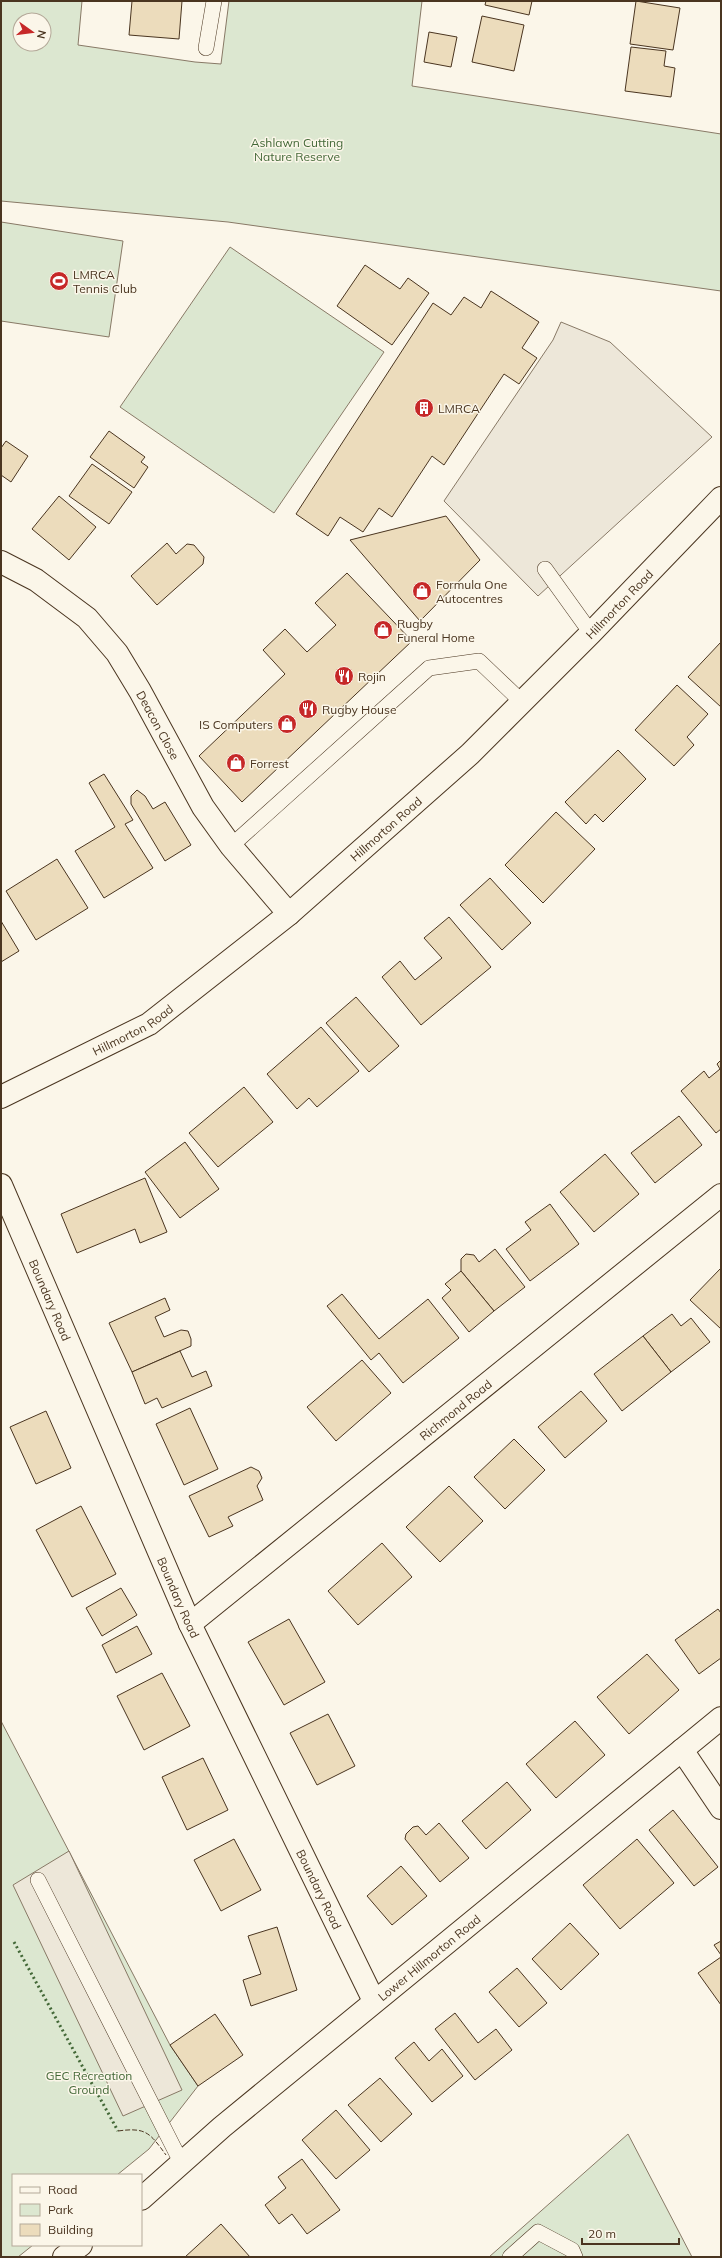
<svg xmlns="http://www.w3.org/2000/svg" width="722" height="2258" viewBox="0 0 722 2258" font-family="Mulish,sans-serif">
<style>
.green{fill:#dce7d0;stroke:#887966;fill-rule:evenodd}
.parking{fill:#ede7d9;stroke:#887966}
.building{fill:#ecdcbc;stroke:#4a3520}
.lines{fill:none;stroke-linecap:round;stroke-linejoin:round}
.service-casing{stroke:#4a3520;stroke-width:16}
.minor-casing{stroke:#4a3520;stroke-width:24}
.trunk-casing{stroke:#4a3520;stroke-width:24}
.service{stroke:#fbf6e9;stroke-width:15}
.minor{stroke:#fbf6e9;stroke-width:22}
.trunk{stroke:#fbf6e9;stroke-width:22}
.hedge{stroke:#436837;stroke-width:3;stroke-dasharray:2 3;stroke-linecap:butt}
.fence{stroke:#4a3520;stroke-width:1;stroke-dasharray:5 2;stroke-linecap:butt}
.labels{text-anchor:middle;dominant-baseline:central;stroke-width:3;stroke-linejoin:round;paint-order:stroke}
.park-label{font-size:12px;fill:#436837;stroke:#fbf6e9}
.poi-label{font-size:12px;fill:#4a3520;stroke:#fbf6e9;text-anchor:start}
.street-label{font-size:12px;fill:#4a3520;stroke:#fbf6e9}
</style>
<rect width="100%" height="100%" fill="#fbf6e9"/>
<g class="green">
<path d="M1 1H82L78 45 195 62 221 64 229 1H422L412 86 721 134V291L228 222 1 201ZM20 20H44V44H20Z"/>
<path d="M1 222 123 241 109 337 1 321Z"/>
<path d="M230 247 384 352 274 513 120 407Z"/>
<path d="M1 1721 170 2045 198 2086 149 2149 117 2175H13V2245H33L18 2257H1Z"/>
<path d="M628 2134 692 2257H489Z"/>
</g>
<g class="parking">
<path d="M561 322 610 342 712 437 538 596 444 501 553 340Z"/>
<path d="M69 1851 182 2090 123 2116 13 1885Z"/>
</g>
<g class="building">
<path d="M132 1H182L179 39 129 35Z"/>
<path d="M486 1H532L529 15 485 5Z"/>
<path d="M636 1 680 8 673 50 630 44Z"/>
<path d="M482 16 524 25 514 71 472 62Z"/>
<path d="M429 32 457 37 451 67 424 62Z"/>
<path d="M631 47 666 51 664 66 675 68 671 97 625 91Z"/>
<path d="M365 265 400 289 408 278 429 293 392 345 337 306Z"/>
<path d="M491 291 539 322 522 348 537 358 519 384 504 374 444 465 432 456 392 517 379 508 363 532 340 517 328 536 296 514 433 303 451 315 464 297 481 308Z"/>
<path d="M109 431 145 457 141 462 148 467 134 488 90 457Z"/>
<path d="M6 441 28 456 11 482 1 475V448Z"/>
<path d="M92 464 132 492 109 524 69 496Z"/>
<path d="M59 496 96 527 69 560 32 529Z"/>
<path d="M446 516 480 560 420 621 350 540Z"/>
<path d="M167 543 176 554 187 544 194 545 204 557 203 564 157 605 131 576Z"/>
<path d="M347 573 412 641 242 802 199 756 285 674 263 650 285 629 307 652 336 625 315 603Z"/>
<path d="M721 642V707L688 677Z"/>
<path d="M677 685 708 714 687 737 694 745 674 766 635 730Z"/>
<path d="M618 750 646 779 603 822 595 814 586 824 565 802Z"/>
<path d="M104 774 133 820 125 824 153 868 104 898 75 851 115 827 89 783Z"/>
<path d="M137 790 145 796 153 809 165 802 191 845 165 861 131 804V796Z"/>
<path d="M556 812 595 849 543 903 505 865Z"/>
<path d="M57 859 88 908 36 940 6 891Z"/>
<path d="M490 878 531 923 502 950 460 905Z"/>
<path d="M449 917 491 967 421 1025 382 977 400 961 415 980 442 958 424 938Z"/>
<path d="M1 921 19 951 1 962Z"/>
<path d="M356 997 399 1046 369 1072 326 1023Z"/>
<path d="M321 1027 359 1071 317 1107 309 1098 297 1109 267 1074Z"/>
<path d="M721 1060V1129L716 1133 681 1091 704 1071 709 1078 720 1069 717 1064Z"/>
<path d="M244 1087 273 1122 218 1167 189 1133Z"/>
<path d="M679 1116 702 1145 655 1183 631 1153Z"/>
<path d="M185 1142 219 1189 180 1218 145 1172Z"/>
<path d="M605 1154 639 1194 594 1232 560 1192Z"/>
<path d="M145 1178 167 1232 140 1243 135 1229 77 1253 61 1214Z"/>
<path d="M550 1204 579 1244 530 1281 506 1249 531 1230 525 1222Z"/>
<path d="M495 1249 525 1287 494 1311 461 1271V1259L466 1254 474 1255 479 1262Z"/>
<path d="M721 1268V1329L690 1300Z"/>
<path d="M461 1271 494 1311 469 1332 442 1298 451 1290 445 1284Z"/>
<path d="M342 1294 379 1339 428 1299 459 1338 403 1383 379 1353 371 1360 327 1306Z"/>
<path d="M165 1298 170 1310 155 1317 164 1337 181 1330 188 1331 191 1339V1346L132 1372 109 1323Z"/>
<path d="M672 1314 681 1326 691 1318 710 1342 671 1372 643 1336Z"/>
<path d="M643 1336 671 1372 622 1411 594 1374Z"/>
<path d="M180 1351 192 1377 206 1371 212 1386 162 1408 157 1398 145 1404 132 1372Z"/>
<path d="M362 1360 391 1393 336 1441 307 1407Z"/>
<path d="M581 1391 607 1421 565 1458 538 1427Z"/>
<path d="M190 1408 218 1469 184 1485 156 1424Z"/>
<path d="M46 1411 71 1468 36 1484 10 1427Z"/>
<path d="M514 1439 545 1470 505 1509 474 1477Z"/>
<path d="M251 1467 259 1471 262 1478 257 1486 263 1500 228 1517 233 1526 209 1537 189 1496Z"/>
<path d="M449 1486 483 1521 440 1562 406 1527Z"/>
<path d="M81 1506 116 1574 72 1597 36 1530Z"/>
<path d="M382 1543 412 1577 358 1625 328 1591Z"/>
<path d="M121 1588 137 1615 102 1636 86 1608Z"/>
<path d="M718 1609 721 1613V1658L699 1674 675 1640Z"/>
<path d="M289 1619 325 1682 284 1705 248 1642Z"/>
<path d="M137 1626 152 1654 116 1673 102 1645Z"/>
<path d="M647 1654 679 1690 629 1734 597 1697Z"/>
<path d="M162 1673 190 1726 144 1750 117 1696Z"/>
<path d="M328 1714 355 1766 317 1785 290 1733Z"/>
<path d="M575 1721 605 1755 556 1798 526 1764Z"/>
<path d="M203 1758 228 1810 187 1830 162 1777Z"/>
<path d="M507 1782 531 1810 486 1849 462 1821Z"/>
<path d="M673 1810 718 1867 694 1886 649 1830Z"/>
<path d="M439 1823 469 1858 440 1882 405 1839 406 1834 413 1827 418 1826 426 1835Z"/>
<path d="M234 1839 261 1890 221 1911 194 1860Z"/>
<path d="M637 1839 674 1883 620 1929 583 1885Z"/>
<path d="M401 1866 427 1896 392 1925 367 1896Z"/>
<path d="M570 1923 599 1954 561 1990 532 1959Z"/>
<path d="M277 1927 297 1990 251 2006 243 1980 261 1974 248 1936Z"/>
<path d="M721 1941V1955L714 1945Z"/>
<path d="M721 1957V2005L698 1973Z"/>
<path d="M517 1968 547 2003 519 2027 489 1992Z"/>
<path d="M455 2013 478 2043 496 2029 512 2050 475 2080 435 2029Z"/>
<path d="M215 2014 243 2055 198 2086 170 2045Z"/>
<path d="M414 2042 429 2061 442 2049 463 2076 432 2102 395 2058Z"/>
<path d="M380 2078 412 2114 381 2142 348 2105Z"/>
<path d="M336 2110 370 2150 336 2179 302 2140Z"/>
<path d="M302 2159 340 2210 307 2234 292 2214 279 2224 265 2205 286 2188 278 2177Z"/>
<path d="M221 2224 250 2257H185Z"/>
</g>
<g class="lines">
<defs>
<g id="service">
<path d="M206 48 214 1"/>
<path d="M545 569 591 633"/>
<path d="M231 846 429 668 479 661 522 702"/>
<path d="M38 1880 181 2162"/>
<path d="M510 2257 538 2232 572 2250 575 2257"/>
</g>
<g id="minor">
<path id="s1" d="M1 562 36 580 87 618 117 653 140 691 203 807 231 846 289 914"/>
<path id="s2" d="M1 1185 190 1624 374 2001"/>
<path id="s3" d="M190 1624 721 1195"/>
<path d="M682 1750 721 1808"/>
<path id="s4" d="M141 2199 222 2127 721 1718"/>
<path d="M64 2257 81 2245"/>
</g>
<g id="trunk">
<path id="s5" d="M1 1097 149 1024 289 914 470 754 591 633 721 498"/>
</g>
</defs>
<use href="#service" class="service-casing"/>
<use href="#minor" class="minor-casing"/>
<use href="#trunk" class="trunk-casing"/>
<use href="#service" class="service"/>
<use href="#minor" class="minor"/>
<use href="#trunk" class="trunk"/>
<path class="hedge" d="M14 1942 118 2131"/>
<path class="fence" d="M118 2131C146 2127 150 2133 166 2155"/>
</g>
<defs>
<symbol id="stadium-disc" viewBox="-11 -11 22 22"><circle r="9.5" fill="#c62828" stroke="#fbf6e9"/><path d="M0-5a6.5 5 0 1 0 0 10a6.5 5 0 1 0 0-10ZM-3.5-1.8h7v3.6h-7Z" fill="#fff"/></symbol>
<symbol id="building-disc" viewBox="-11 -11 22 22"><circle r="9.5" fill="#c62828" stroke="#fbf6e9"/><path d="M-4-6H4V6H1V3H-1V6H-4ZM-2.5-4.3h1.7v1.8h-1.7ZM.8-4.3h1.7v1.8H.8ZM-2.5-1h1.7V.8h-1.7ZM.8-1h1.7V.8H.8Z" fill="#fff"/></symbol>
<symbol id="shop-disc" viewBox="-11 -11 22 22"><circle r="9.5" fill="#c62828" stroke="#fbf6e9"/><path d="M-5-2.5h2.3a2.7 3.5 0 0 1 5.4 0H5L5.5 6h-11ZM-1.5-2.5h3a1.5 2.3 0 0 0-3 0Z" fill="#fff"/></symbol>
<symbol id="restaurant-disc" viewBox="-11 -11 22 22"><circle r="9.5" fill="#c62828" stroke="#fbf6e9"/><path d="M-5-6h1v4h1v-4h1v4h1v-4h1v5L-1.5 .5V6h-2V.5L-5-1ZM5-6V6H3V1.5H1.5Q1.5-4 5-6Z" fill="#fff"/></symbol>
</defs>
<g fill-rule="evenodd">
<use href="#stadium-disc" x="48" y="270" width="22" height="22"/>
<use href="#building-disc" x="413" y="397" width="22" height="22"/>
<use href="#shop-disc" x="411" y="580" width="22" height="22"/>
<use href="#shop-disc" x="372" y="619" width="22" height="22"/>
<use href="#restaurant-disc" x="333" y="665" width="22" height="22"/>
<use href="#restaurant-disc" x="297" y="698" width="22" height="22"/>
<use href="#shop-disc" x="276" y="713" width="22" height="22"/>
<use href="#shop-disc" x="225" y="752" width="22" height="22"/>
</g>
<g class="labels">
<g class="park-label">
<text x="297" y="142">Ashlawn Cutting<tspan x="297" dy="14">Nature Reserve</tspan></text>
<text x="89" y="2075">GEC Recreation<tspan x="89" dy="14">Ground</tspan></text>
</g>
<g class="poi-label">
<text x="73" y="274">LMRCA<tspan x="73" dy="14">Tennis Club</tspan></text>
<text x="438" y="408">LMRCA</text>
<text x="436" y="584">Formula One<tspan x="436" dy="14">Autocentres</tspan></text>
<text x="397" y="623">Rugby<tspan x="397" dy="14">Funeral Home</tspan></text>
<text x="358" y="676">Rojin</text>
<text x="322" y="709">Rugby House</text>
<text x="273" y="724" text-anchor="end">IS Computers</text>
<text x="250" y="763">Forrest</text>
</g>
<g class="street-label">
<text stroke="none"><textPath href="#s5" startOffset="796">Hillmorton Road</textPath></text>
<text stroke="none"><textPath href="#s1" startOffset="232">Deacon Close</textPath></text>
<text stroke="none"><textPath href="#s5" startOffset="472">Hillmorton Road</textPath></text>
<text stroke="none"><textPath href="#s5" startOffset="148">Hillmorton Road</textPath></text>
<text stroke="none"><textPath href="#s2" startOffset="125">Boundary Road</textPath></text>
<text stroke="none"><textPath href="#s3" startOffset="341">Richmond Road</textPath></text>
<text stroke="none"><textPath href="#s2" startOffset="449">Boundary Road</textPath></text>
<text stroke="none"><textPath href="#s2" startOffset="773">Boundary Road</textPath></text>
<text stroke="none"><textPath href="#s4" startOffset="376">Lower Hillmorton Road</textPath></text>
</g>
</g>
<rect width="722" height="2258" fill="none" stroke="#4a3520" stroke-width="4"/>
<rect x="12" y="2174" width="130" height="72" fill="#fbf6e9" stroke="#b4a999"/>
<rect x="20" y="2187" width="20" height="6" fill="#fbf6e9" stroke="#b4a999"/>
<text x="48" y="2194" font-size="12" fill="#4a3520">Road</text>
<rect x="20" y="2204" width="20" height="12" fill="#dce7d0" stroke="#b4a999"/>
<text x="48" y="2214" font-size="12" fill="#4a3520">Park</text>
<rect x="20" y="2224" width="20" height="12" fill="#ecdcbc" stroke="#b4a999"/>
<text x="48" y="2234" font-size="12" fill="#4a3520">Building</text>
<g transform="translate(32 32) rotate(104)"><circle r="19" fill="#fbf6e9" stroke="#b4a999"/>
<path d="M0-3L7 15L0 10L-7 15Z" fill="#c62828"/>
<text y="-6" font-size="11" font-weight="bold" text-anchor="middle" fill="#4a3520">N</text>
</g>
<path d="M582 2238v6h97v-6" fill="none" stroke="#4a3520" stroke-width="2"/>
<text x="588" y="2238" font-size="12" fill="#4a3520" stroke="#fbf6e9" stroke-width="3" paint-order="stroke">20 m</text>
</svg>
